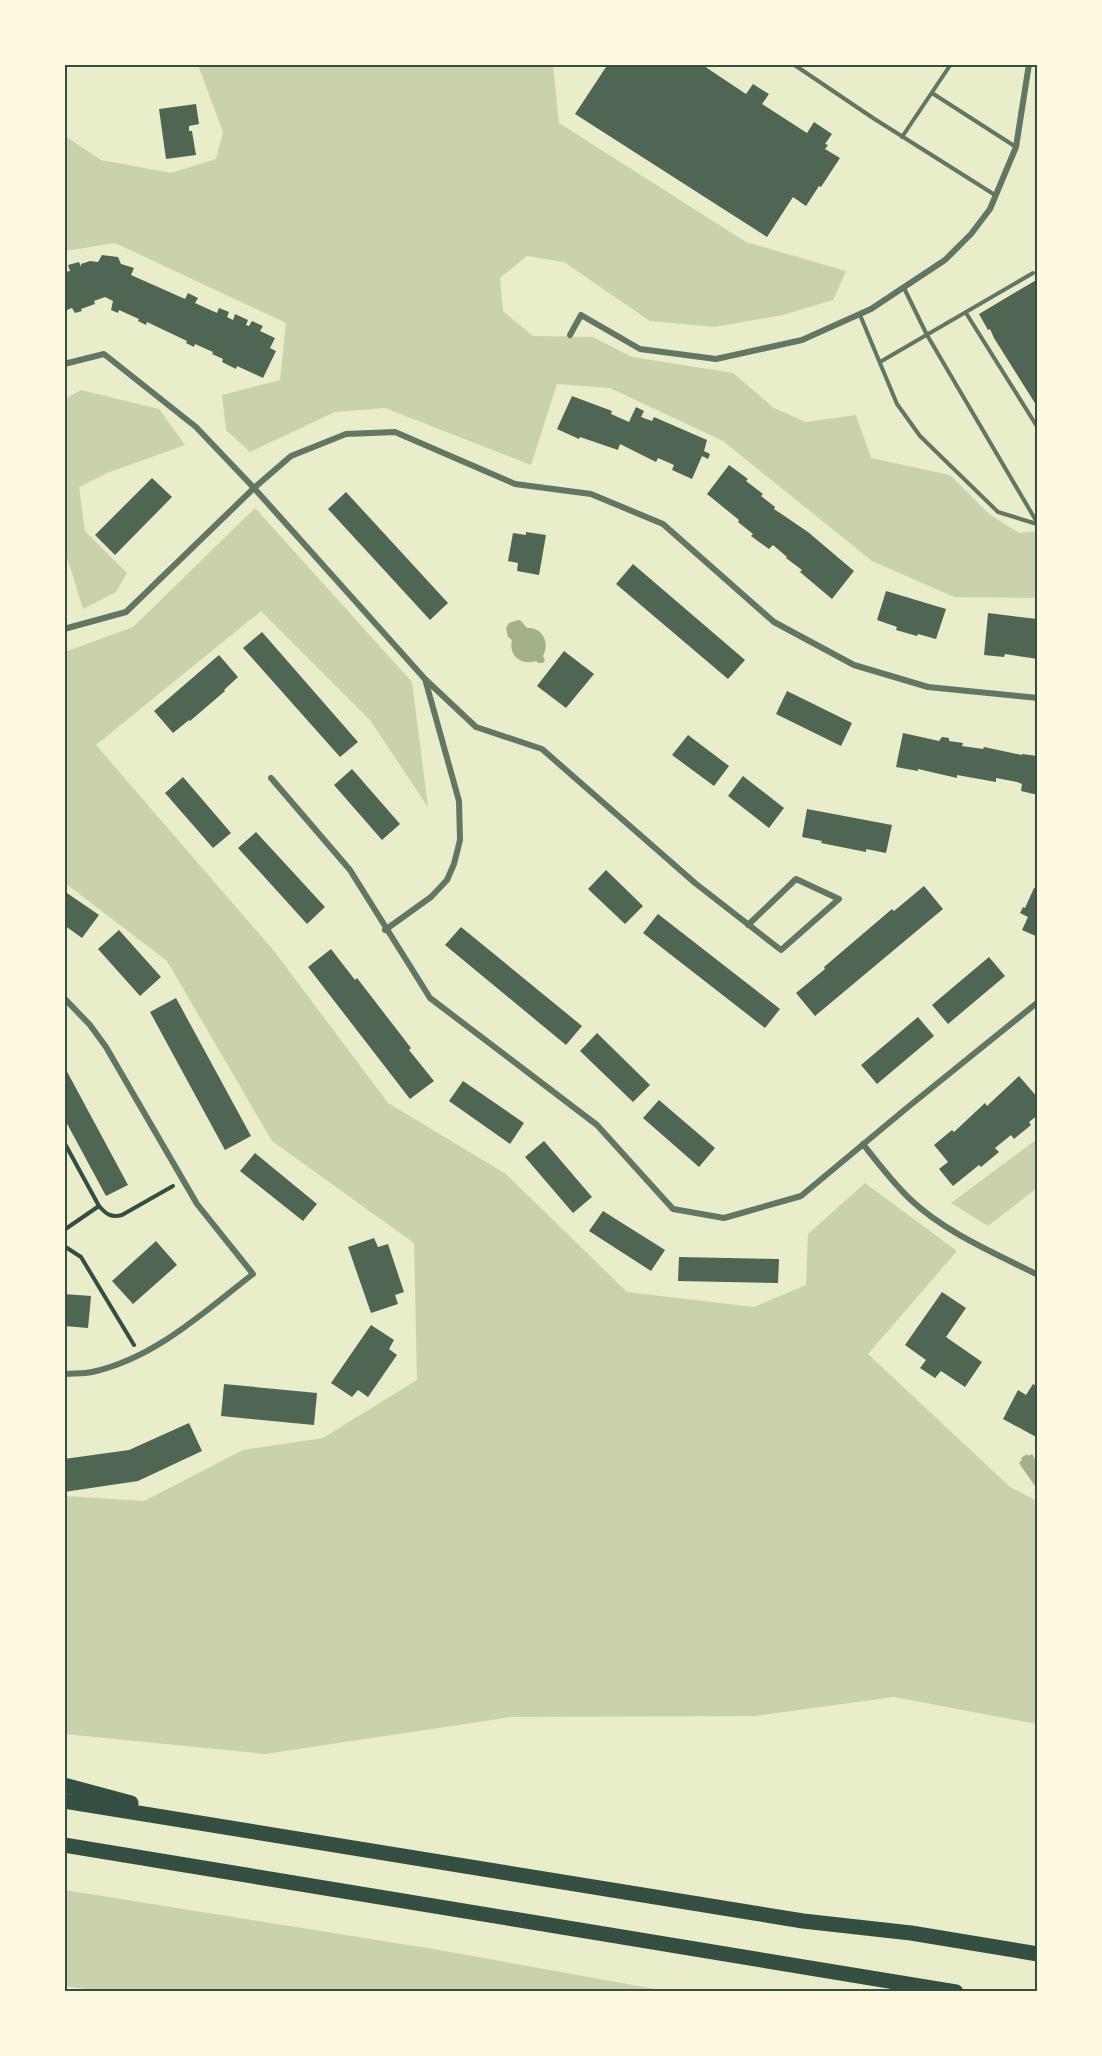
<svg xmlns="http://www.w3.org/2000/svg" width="1102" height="2056" viewBox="0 0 1102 2056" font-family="'IBM Plex Sans',sans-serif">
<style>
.green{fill:#cad2ad}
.water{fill:#a3b18a}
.building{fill:#4f6655}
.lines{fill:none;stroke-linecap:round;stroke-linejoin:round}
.path{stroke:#344e41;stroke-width:4}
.service{stroke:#617663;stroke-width:4}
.minor{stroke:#617663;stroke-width:6}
.motorway{stroke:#344e41;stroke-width:15}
.neatline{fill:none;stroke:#344e41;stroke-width:2}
</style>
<rect width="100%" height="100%" fill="#e9edc9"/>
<g class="green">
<path d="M198 65H553L559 123 746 242 846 271 833 300 783 315 715 327 650 321 564 262 527 256 500 278 503 311 533 336 593 337 632 357 733 373 774 408 806 422 856 415 871 458 950 475 989 514 1019 533 1037 531V598L954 597 872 561 723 441 610 388 557 384 531 465 385 408 335 412 250 452 226 430 222 395 280 380 286 323 115 243 65 251V136L101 160 171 173 216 159 223 132Z"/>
<path d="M81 390 159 409 185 445 107 473 79 487 85 531 127 573 116 592 83 609 65 551V399Z"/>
<path d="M255 508 412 682 428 807 370 720 261 611 96 745 274 951 388 1103 506 1174 627 1292 754 1307 806 1285 808 1234 865 1183 957 1251 868 1354 1010 1487 1037 1501V1724L894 1697 754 1716 512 1717 265 1754 65 1734V1496L144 1501 243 1450 323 1438 417 1380 414 1243 272 1141 167 961 65 883V652L133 627Z"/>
<path d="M1037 1139V1188L988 1226 951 1203Z"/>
<path d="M65 1890 439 1950 666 1991H97L65 1986Z"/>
</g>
<g class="water">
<path d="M518 620 521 621 527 628C543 627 550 643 543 656L545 660 543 663H538L536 661C521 666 508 655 512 640L508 637 506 628 509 623Z"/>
<path d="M1027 1454 1028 1456 1032 1454 1037 1462V1489L1019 1463 1022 1460 1021 1458Z"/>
</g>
<g class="building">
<path d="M608 64H701L746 94 753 84 769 94 762 104 807 133 814 122 832 134 825 144 828 145 825 149 840 158 821 187 819 186 806 206 793 197 767 237 575 114Z"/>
<path d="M196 104 199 124 189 126V131H192L196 155 166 159 159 109Z"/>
<path d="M102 255 118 257 121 264 134 268 131 275 185 299 188 293 198 298 195 303 217 313 219 308 229 312 227 317 233 320 235 314 248 320 246 325 249 326 252 321 263 326 260 331 275 338 270 348 276 351 263 378 237 366 236 369 222 362 223 359 212 354 213 352 195 344 194 347 186 343 187 341 147 322 146 325 138 321 139 319 119 310 118 313 111 310 113 301 105 297 94 301 95 304 81 309 82 311 75 313 72 308 64 311V272L70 271 68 265 79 262 81 267V264L90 261 98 262Z"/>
<path d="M1038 279V408L994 338 990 329 988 330 979 314Z"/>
<path d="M572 396 612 411 611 414 629 422 636 407 644 411 641 417 652 421 654 417 707 440 704 451 710 454 708 459 702 456 692 479 672 470 674 465 658 458 656 462 620 444 618 450 580 437 579 439 557 429Z"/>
<path d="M729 465 748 479 746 481 763 494 761 496 775 507 774 509 808 532 854 571 832 599 800 572 802 570 786 558 787 557 773 545 769 549 751 536 753 534 738 522 739 520 707 494Z"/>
<path d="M152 478 172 497 115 555 95 535Z"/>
<path d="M346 492 448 603 430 620 328 509Z"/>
<path d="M526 532 546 535 539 575 517 571 518 563 508 561 513 533 526 535Z"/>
<path d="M633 564 745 660 728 679 616 584Z"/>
<path d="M886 591 946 609 936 639 918 634 917 636 896 630 897 627 877 620Z"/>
<path d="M988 613 1037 619 1038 659 1005 654 1004 657 984 655Z"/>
<path d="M262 632 358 742 340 757 243 648Z"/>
<path d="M564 651 594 674 566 708 537 686Z"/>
<path d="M219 655 238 677 224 690 225 691 190 721 189 720 173 733 154 711Z"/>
<path d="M787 691 852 723 841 746 776 714Z"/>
<path d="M903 733 939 741 942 737 949 738V741L963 743 962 746 983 749 984 747 1022 755V754L1038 756V795L1021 791 1022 784 1017 782 996 778V782L957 775V778L918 769V771L896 767Z"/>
<path d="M688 735 729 766 714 786 672 755Z"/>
<path d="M352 769 400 824 382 840 334 785Z"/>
<path d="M743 776 784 808 769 828 728 796Z"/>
<path d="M183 777 231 833 213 848 165 793Z"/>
<path d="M807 809 892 825 886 853 866 849V852L821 843 822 841 802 837Z"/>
<path d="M256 832 325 907 307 924 238 848Z"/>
<path d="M606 870 643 906 625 924 588 889Z"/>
<path d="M924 886 943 909 815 1016 796 993 825 969 824 967 892 909 894 911Z"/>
<path d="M1034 888 1038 889V937L1022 930 1028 917 1020 913 1023 907 1025 908Z"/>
<path d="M64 891 99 915 82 938 64 925Z"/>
<path d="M658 914 780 1009 765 1028 643 933Z"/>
<path d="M461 927 582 1026 566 1045 445 945Z"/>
<path d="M119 930 161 977 140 996 98 949Z"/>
<path d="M331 949 355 980 357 978 411 1048 409 1050 434 1081 410 1099 308 967Z"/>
<path d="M989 957 1005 976 948 1024 932 1005Z"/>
<path d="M176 998 251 1136 225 1150 150 1012Z"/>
<path d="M918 1017 934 1036 877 1084 861 1065Z"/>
<path d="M597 1033 650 1085 633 1102 580 1051Z"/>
<path d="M64 1066 128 1185 106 1196 64 1118Z"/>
<path d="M1019 1076 1038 1098V1115L1029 1122 1031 1125 1014 1139 1011 1135 995 1148 999 1152 981 1167 979 1165 953 1186 939 1169 948 1162 934 1145 952 1130 954 1132 985 1103 987 1106Z"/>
<path d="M463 1081 524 1123 510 1144 449 1101Z"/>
<path d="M659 1100 715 1148 699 1167 643 1118Z"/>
<path d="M544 1141 592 1197 573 1213 525 1157Z"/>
<path d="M255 1153 317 1204 303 1221 240 1171Z"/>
<path d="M603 1211 665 1250 651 1271 589 1231Z"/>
<path d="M374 1238 378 1247 388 1244 404 1292 395 1295 398 1304 371 1313 348 1247Z"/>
<path d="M156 1241 177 1265 133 1304 112 1281Z"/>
<path d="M679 1257 779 1259 778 1283 678 1281Z"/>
<path d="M942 1292 966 1308 946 1337 982 1362 965 1387 941 1371 935 1378 920 1368 926 1360 905 1345Z"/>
<path d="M64 1294 91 1296 88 1328 64 1326Z"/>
<path d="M371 1325 394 1340 389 1349 397 1355 368 1397 358 1390 352 1397 331 1383Z"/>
<path d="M224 1384 317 1393 314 1425 221 1416Z"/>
<path d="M1033 1384 1038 1387V1438L1003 1419 1018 1390 1026 1395Z"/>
<path d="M189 1423 202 1451 138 1481 64 1492V1459L129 1450Z"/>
</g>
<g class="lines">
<g class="path">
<path d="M64 1142 99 1206 64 1230"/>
<path d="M99 1206C106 1214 111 1218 122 1215L173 1186"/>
<path d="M64 1246 81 1257 134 1345"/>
</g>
<g class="service">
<path d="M793 64 873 118 995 195"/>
<path d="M932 93 1016 147"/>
<path d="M902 137 951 64"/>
<path d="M904 288 927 335 1038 524"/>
<path d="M966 313 1038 428"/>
<path d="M860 315 897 404 920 436 998 512 1037 524"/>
<path d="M880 362 1033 273"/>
</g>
<g class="minor">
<path d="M570 335 581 315 640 349 716 359 802 340 871 309 945 260 971 234 990 209 1016 147 1029 64"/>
<path d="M64 364 104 354 196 427 254 488 425 679 459 801 460 840 454 864 447 880 431 897 385 930"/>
<path d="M64 629 126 612 254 488 291 456 346 434 395 432 515 484 591 494 663 524 774 622 854 665 928 687 1038 698"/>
<path d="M426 680 476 727 542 749 695 883 781 950 839 899 796 879 748 925"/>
<path d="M271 778 350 870 430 998 597 1125 673 1209 724 1218 801 1196 908 1107 1038 1002"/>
<path d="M64 998 90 1025 106 1047 197 1204 253 1274C204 1312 155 1358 92 1372 83 1374 73 1373 64 1374"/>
<path d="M863 1144C878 1163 893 1183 911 1200 946 1233 995 1253 1038 1275"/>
</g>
<g class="motorway">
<path d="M64 1785 131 1803"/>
<path d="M64 1801 803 1921 911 1933 1038 1954"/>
<path d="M64 1845 956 1992"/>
</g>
</g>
<rect width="1102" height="2056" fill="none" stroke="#fefae0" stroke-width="132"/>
<rect x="66" y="66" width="970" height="1924" class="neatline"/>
</svg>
